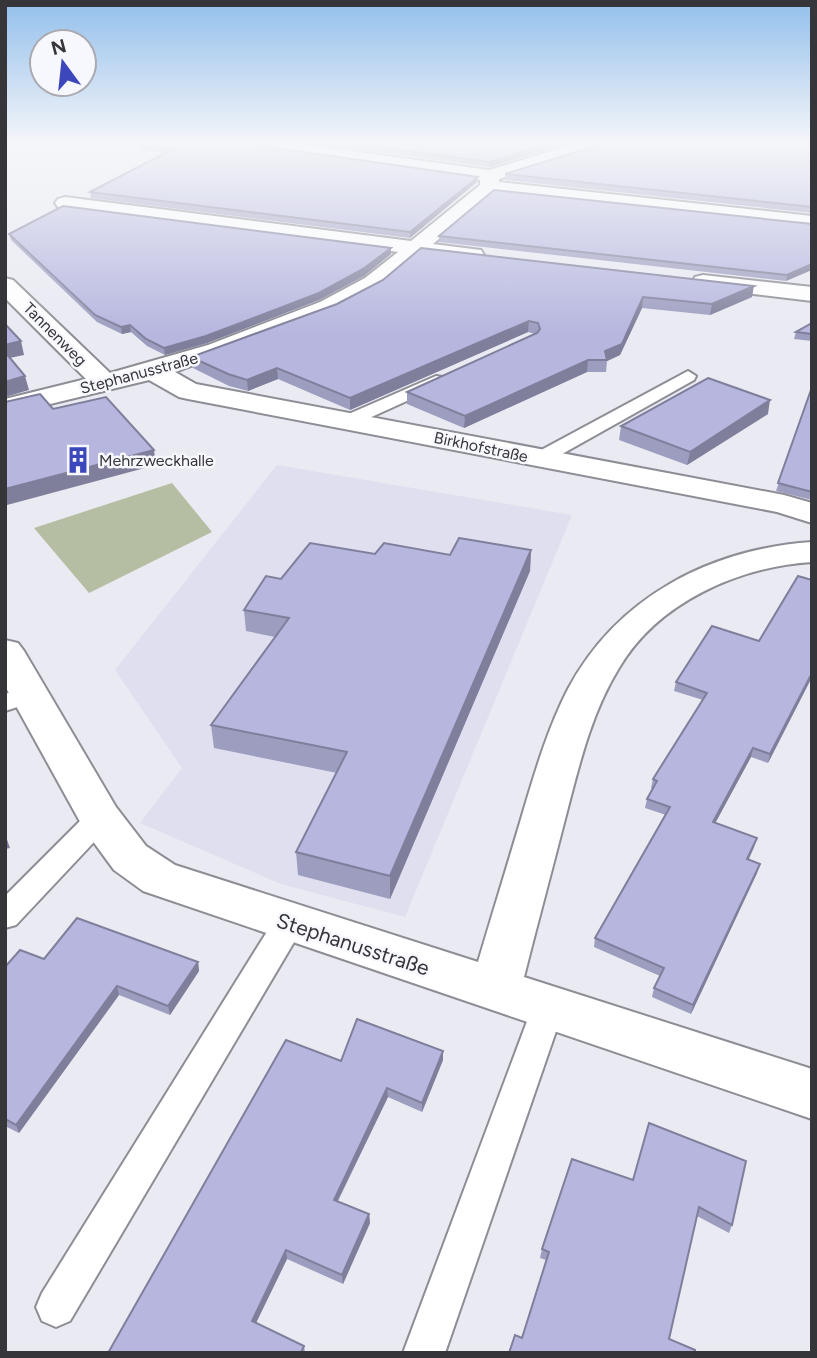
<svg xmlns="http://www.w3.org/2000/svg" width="817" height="1358" viewBox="0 0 817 1358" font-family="Figtree,sans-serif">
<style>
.built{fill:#dfdfef}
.green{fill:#b5bea2}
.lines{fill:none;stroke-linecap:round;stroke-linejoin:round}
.lane-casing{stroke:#8d8d95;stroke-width:4}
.street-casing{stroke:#8d8d95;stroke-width:4}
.lane{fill:#fff;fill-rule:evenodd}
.street{fill:#fff;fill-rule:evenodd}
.wall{fill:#9d9dc0}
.shaded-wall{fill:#7f7f9c}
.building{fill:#b6b6df;stroke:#7f7f9c;stroke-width:2}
.labels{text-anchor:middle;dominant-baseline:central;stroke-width:5;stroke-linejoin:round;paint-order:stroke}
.far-street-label{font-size:16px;fill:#36363a;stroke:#f7f7fe}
.far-poi-label{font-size:16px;fill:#36363a;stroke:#f7f7fe;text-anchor:start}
.near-street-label{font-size:21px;fill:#36363a;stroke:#f7f7fe}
</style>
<rect width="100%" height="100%" fill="#e9eaf2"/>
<path class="built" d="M277 465 572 515 405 917 281 884 140 823 182 768 115 670Z"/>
<path class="green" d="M172 483 212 532 89 593 34 528Z"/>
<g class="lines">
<defs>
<g id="lane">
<path d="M688 371 696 376 694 380 546 463 539 465 530 459 532 455Z"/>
<path d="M436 376 442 377 444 381 442 385 356 424H344L341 420 344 416Z"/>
<path d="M30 686 39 688 42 694 39 700 5 711V694Z"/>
<path d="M100 808 110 811 114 818 110 825 16 925 5 928V896L90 811Z"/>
<path d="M289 911 300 914 304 923 300 932 70 1321 56 1327 42 1321 36 1307 42 1293 278 914Z"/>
<path d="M548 994 560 998 564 1008 445 1353H403L532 1008 536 998Z"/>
</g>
<g id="street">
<path d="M255 144H299L489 170 575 144H600L598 148 499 179V182L812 216V228L493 193 433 244 481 250 484 255 481 260 473 261 420 255 381 288 336 312 175 372 196 384 784 495 812 503V523L777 512 188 399 179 397 149 380 5 415V399L86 379 5 298V278L13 280 110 373 208 345 320 302 365 278 398 252 65 209 58 207 55 203 58 199 65 197 411 241 480 185V180L263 149Z"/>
<path d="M703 275 812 287V301L695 287 692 282 695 277Z"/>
<path d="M812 542V562C738 567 658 602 619 668 590 715 578 770 564 823 551 874 537 925 524 977L812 1069V1119L143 891 114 870 84 829 5 686V640L18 643 24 651 116 807 146 846 175 865 478 962C492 914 507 867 521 819 534 775 547 730 568 689 617 597 710 549 812 542Z"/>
</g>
</defs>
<use href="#lane" class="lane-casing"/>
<use href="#street" class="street-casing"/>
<use href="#lane" class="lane"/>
<use href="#street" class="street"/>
</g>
<g class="wall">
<path d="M140 144 262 146 477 182 410 238 91 198 90 192 165 153 141 150Z"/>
<path d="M318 144H566L489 167Z"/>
<path d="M812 144V213L505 180V174L599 145Z"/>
<path d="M812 224 786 281 439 242V236Z"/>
<path d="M9 234 391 248V254L364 276 319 300 207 343 165 355 147 346 131 332 122 334 97 322 11 240Z"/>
<path d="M383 280 752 297 710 315 642 308 620 355 607 361 606 372H587L464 428 407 404V392L535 334 528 332 350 410 278 379 248 391 229 386 193 368 191 357 337 304Z"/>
<path d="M812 323V341L794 339 796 332Z"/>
<path d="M812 387V500L776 491Z"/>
<path d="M768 414 687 465 619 440 621 426Z"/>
<path d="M531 550 530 571 390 899 298 875 296 852 337 773 214 748 211 725 275 637 246 631 244 610 281 579 375 554 450 555Z"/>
<path d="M812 580V677L768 763 751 757 715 823 754 847 748 860 757 873 691 1014 652 997 654 988 660 976 594 947 595 938 666 815 645 808 647 799 653 789 651 788 653 779 703 700 674 691 676 682 759 641Z"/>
<path d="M44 959 198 962 199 971 170 1015 119 995 19 1133 5 1126V967Z"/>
<path d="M443 1051V1060L422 1112 388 1097 338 1201 369 1214 370 1223 343 1284 287 1259 256 1323 304 1346 305 1353H108L341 1061Z"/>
<path d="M649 1123 732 1225 729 1233 697 1216 522 1338 546 1260 540 1258 542 1249 633 1180Z"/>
</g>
<g class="shaded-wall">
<path d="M549 144H566L489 167V162Z"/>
<path d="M478 177 477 182 410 238V232Z"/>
<path d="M391 248V254L364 276 319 300 207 343 165 355 164 348Z"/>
<path d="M812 264V270L786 281 787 275Z"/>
<path d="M754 286 752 297 710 315 712 304Z"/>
<path d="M643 297 642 308 620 355 607 361 605 351Z"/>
<path d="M529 321 528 332 350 410V398Z"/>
<path d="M130 325 131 332 122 334 121 327Z"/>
<path d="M21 341 24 355 5 359V345Z"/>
<path d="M588 360 587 372 464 428 465 416Z"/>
<path d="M277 368 278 379 248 391 247 380Z"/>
<path d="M25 376 29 390 5 397V382Z"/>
<path d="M770 400 768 414 687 465 690 452Z"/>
<path d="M154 450 156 465 7 505 5 498V489Z"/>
<path d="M531 550 530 571 390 899V876Z"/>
<path d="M812 673V677L768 763 770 754Z"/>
<path d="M753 748 751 757 711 831 713 822Z"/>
<path d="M5 834 10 848 5 849Z"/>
<path d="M757 838 754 847 745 868 747 859Z"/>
<path d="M760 864 757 873 691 1014 693 1005Z"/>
<path d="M198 962 199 971 170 1015 168 1006Z"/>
<path d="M117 986 119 995 19 1133 16 1125Z"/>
<path d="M443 1051V1060L422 1112V1103Z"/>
<path d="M387 1088 388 1097 334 1208V1200Z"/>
<path d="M369 1214 370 1223 343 1284 342 1275Z"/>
<path d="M286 1250 287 1259 253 1329 252 1321Z"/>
</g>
<g class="building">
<path d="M140 144H258L262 146 478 177 410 232 90 192 173 149 141 145Z"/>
<path d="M357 144H549L489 162Z"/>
<path d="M600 144H812V207L505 174 599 145Z"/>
<path d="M494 190 812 224V264L787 275 439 236Z"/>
<path d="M63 206 391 248 363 269 319 293 206 336 164 348 146 339 130 325 121 327 95 315 9 234Z"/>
<path d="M421 248 754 286 712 304 643 297 622 344 605 351 607 360H588L465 416 407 392 537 333 540 329 538 323 529 321 350 398 277 368 247 380 228 374 191 357 337 304 383 280Z"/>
<path d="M812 323V334L796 332Z"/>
<path d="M5 324 21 341 5 345Z"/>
<path d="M5 352 25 376 5 382Z"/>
<path d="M708 378 770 400 690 452 621 426Z"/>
<path d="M812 387V492L778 483Z"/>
<path d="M40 394 53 409 106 397 154 450 5 489V402Z"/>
<path d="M459 538 531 550 390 876 296 852 347 752 211 725 289 618 244 610 266 576 281 579 310 543 375 554 384 543 450 555Z"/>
<path d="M798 576 812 580V673L770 754 753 748 713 822 757 838 747 859 760 864 693 1005 654 988 664 968 595 938 670 807 647 799 657 781 653 779 707 693 676 682 712 626 759 641Z"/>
<path d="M77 918 198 962 168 1006 117 986 16 1125 5 1119V967L20 950 44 959Z"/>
<path d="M357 1019 443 1051 422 1103 387 1088 334 1200 369 1214 342 1275 286 1250 252 1321 304 1346 301 1353H108L286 1040 341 1061Z"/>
<path d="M649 1123 746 1161 732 1225 699 1207 669 1339 695 1350V1353H509L515 1335 522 1338 549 1252 542 1249 572 1159 633 1180Z"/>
</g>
<linearGradient id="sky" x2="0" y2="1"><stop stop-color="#93bfec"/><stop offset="0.43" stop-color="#f5f6f9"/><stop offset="1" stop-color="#f5f6f9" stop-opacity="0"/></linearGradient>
<rect width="817" height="334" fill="url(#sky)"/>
<defs>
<symbol id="building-bare" viewBox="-9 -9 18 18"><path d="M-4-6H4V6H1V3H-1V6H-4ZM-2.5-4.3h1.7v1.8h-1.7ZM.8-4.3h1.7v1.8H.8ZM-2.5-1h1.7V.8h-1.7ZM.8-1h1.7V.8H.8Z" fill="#3b47bb" stroke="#f7f7fe" stroke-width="2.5" paint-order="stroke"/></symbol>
</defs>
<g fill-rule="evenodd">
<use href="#building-bare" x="59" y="441" width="38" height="38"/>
</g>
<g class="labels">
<g class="far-street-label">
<text transform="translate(55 334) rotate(45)">Tannenweg</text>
<text transform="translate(139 373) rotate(-15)">Stephanusstraße</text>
<text transform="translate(481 447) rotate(12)">Birkhofstraße</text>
</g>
<g class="far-poi-label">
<text x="99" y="460">Mehrzweckhalle</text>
</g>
<g class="near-street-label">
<text transform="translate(353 944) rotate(18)">Stephanusstraße</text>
</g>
</g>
<rect width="817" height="1358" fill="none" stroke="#36363a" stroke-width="14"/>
<g transform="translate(63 63) rotate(345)"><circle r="33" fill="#f7f7fe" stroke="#aaaab0" stroke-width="2"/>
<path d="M0-5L12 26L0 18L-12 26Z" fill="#3b47bb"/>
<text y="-10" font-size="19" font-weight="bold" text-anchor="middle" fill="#36363a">N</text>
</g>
</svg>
